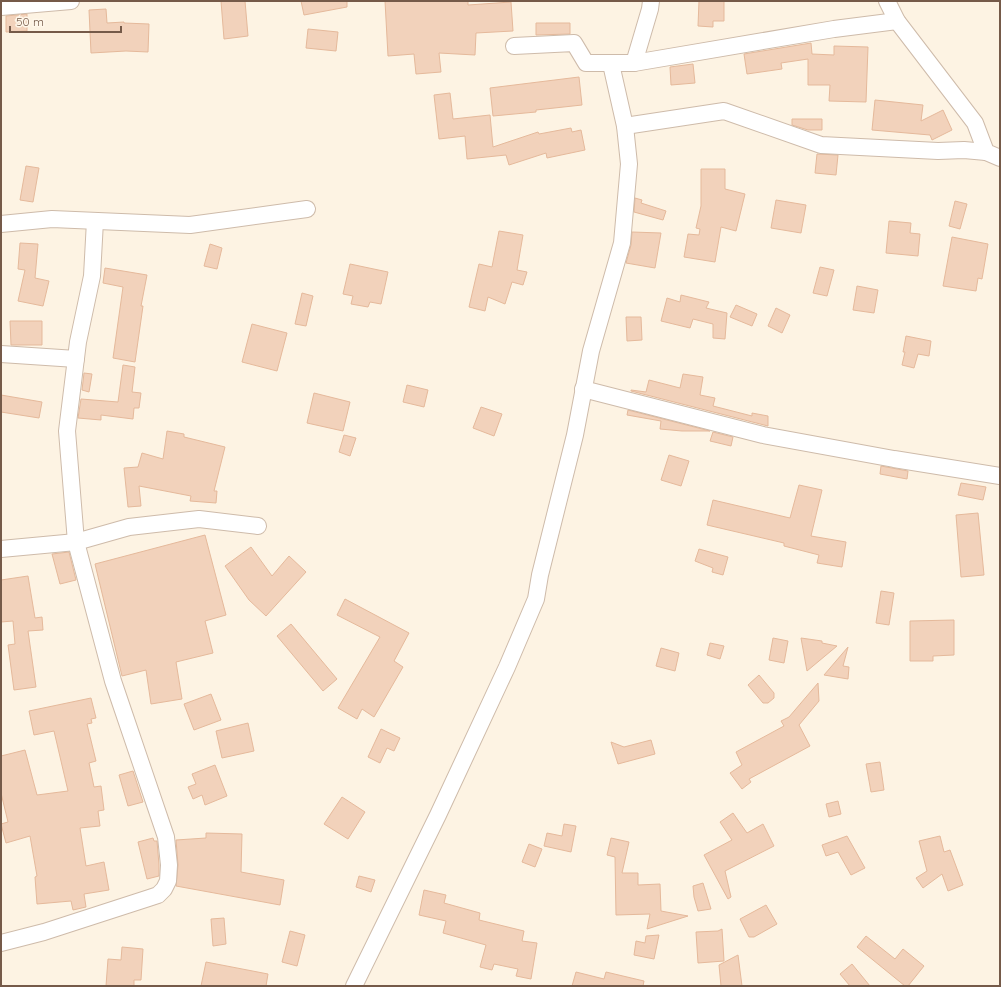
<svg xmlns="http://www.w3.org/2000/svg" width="1001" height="987" viewBox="0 0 1001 987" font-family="Quicksand,sans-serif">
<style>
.building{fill:#f2d2bb;stroke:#e5b99b}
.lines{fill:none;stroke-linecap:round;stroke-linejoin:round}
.street-casing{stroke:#cebbaa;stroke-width:18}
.street{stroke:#fff;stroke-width:16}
</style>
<rect width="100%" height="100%" fill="#fdf3e3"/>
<g class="building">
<path d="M221 1H245L248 36 224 39Z"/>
<path d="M301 1H347V7L304 15Z"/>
<path d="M385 1H468V5L511 2 513 31 476 33 475 55 439 53 441 72 416 74 414 54 388 56Z"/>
<path d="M699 1H724V21H713V27L698 26Z"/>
<path d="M106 9 107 23 124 22V23L149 24 148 52 126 51 91 53 89 10Z"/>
<path d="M27 14V31L6 32V16Z"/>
<path d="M536 23H570V34L536 35Z"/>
<path d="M308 29 338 32 336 51 306 48Z"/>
<path d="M811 43 812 54 834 55V46L868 47 866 102 829 101 830 85H808V59L781 63 782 69 747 74 744 54Z"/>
<path d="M693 64 695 83 671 85 670 67Z"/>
<path d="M579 77 582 105 536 110V112L493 116 490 88Z"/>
<path d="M450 93 453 119 490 115 493 147 538 132 539 134 571 128 572 132 581 130 585 150 547 158 546 153 509 165 506 155 467 159 465 136 439 139 434 95Z"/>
<path d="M875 100 923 105 921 121 943 110 952 130 932 140 930 135 872 130Z"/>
<path d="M792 119H822V130H808L792 125Z"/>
<path d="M817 154 838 155 836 175 815 173Z"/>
<path d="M26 166 39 168 33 202 20 200Z"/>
<path d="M701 169H725V189L745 194 736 231 721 227 715 262 684 257 688 234 699 235 700 229 696 228 701 206Z"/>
<path d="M635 198 642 200 641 203 666 211 663 220 634 212Z"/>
<path d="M776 200 806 205 801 233 771 228Z"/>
<path d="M955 201 967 204 960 229 949 226Z"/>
<path d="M889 221 911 223 910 233 920 234 918 256 886 253Z"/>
<path d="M499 231 523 235 517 270 527 272 523 285 512 282 505 304 488 297 485 311 469 307 479 264 492 267Z"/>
<path d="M632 232 661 233 655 268 626 263 631 245Z"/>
<path d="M952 237 988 244 982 279 978 278 976 291 943 286Z"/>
<path d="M20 243 38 244 35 278 49 281 43 306 18 301 25 270 18 269Z"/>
<path d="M210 244 222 248 217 269 204 266Z"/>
<path d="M350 264 388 272 381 304 370 302 368 307 351 304 353 296 343 294Z"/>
<path d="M820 267 834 270 827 296 813 293Z"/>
<path d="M105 268 147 275 141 306H143L135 362 113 358 123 287 103 283Z"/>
<path d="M857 286 878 290 874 313 853 310Z"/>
<path d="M302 293 313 296 306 326 295 324Z"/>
<path d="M681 295 709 302 706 308 727 313 725 339 713 338V324L693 319 690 328 661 321 667 298 680 302Z"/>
<path d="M736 305 757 314 752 326 730 317Z"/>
<path d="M776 308 790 315 782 333 768 326Z"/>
<path d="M626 317H641L642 340 627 341Z"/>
<path d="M10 321H42V345H11Z"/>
<path d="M252 324 287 333 277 371 242 362Z"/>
<path d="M906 336 931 341 929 356 918 354 914 368 902 365 905 352H903Z"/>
<path d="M123 365 135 367 132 392 141 393 139 408H134L133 419 101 415V420L78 418 81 399 118 402Z"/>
<path d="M84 373 92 374 89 392 82 390Z"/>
<path d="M683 374 703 377 700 395 715 398 713 406 752 416V413L768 416V426L631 391V390L646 392 649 380 680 388Z"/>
<path d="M407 385 428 390 424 407 403 402Z"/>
<path d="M314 393 350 402 343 431 307 423Z"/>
<path d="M1 395 42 402 39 418 1 412Z"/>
<path d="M481 407 502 414 494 436 473 428Z"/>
<path d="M628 410 710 431H682L660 429 661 421 627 415Z"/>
<path d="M167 431 184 434V437L225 447 214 491H217L216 503 190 501 191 496 139 486 141 506 128 507 124 468 138 467 142 453 163 459Z"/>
<path d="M713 432 733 437 731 446 710 441Z"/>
<path d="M344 435 356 438 350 456 339 452Z"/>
<path d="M669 455 689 461 681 486 661 480Z"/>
<path d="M881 466 908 471 907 479 880 474Z"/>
<path d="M961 483 986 487 983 500 958 495Z"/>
<path d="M799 485 822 490 811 536 846 542 842 567 817 563 819 555 784 546V543L707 525 713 500 790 518Z"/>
<path d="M978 513 984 575 961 577 956 515Z"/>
<path d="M205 535 226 615 205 621 213 653 176 662 182 699 151 704 146 670 122 676 95 564Z"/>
<path d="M251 547 272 576 289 556 306 572 266 616 249 600 225 566Z"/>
<path d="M699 549 728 557 723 575 712 572 713 568 695 561Z"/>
<path d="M69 552 76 580 60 584 52 554Z"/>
<path d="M28 576 35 618 42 617 43 630 28 631 36 687 14 690 8 645 15 644 13 621 1 622V580Z"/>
<path d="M881 591 894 593 889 625 876 623Z"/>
<path d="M345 599 409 633 394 661 403 667 374 717 362 709 357 719 338 708 380 637 337 615Z"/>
<path d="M954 620V655L933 656V661H910V621Z"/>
<path d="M291 624 337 679 323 691 277 636Z"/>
<path d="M773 638 788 641 784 663 769 660Z"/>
<path d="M801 638 822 641V643L837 646 807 671Z"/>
<path d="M710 643 724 646 720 659 707 655Z"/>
<path d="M848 647 843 666 849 667 848 679 824 675Z"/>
<path d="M661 648 679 653 675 671 656 666Z"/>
<path d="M759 675 774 693V698L768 703H763L748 685Z"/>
<path d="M818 683 819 701 799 725 810 746 749 779 751 782 742 789 730 773 742 765 736 752 784 726 781 721 789 717Z"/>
<path d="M211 694 221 720 194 730 184 704Z"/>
<path d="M91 698 96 718 91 719 92 723 87 724 96 761 89 763 94 787 101 786 104 810 98 811 100 826 80 828 86 866 104 862 109 890 84 894 86 907 73 910 71 901 37 904 35 877 37 876 30 836 6 843 1 824 8 822 1 793V756L25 750 37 795 68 791 54 731 34 735 29 711Z"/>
<path d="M248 723 254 751 222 758 216 731Z"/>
<path d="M381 729 400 738 394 751 387 748 380 763 368 757Z"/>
<path d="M651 740 655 754 618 764 611 742 624 747Z"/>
<path d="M880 762 884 790 871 792 866 764Z"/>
<path d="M215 765 227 796 205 805 202 795 193 799 188 787 196 784 192 774Z"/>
<path d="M133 771 143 802 128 806 119 775Z"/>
<path d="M342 797 365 812 348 839 324 824Z"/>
<path d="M838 801 841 814 829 817 826 804Z"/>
<path d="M733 813 747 833 763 824 774 846 725 871 731 897 728 899 704 855 732 840 720 822Z"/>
<path d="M564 824 576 826 571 852 544 846 547 833 562 836Z"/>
<path d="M206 833 242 834 241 872 284 880 280 905 176 886 178 865 176 840 206 838Z"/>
<path d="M847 836 865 868 851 875 838 852 826 856 822 845Z"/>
<path d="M940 836 944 852 950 850 963 885 948 891 942 874 923 888 916 878 927 871 919 841Z"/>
<path d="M153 838 154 841H157L159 865V876L147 879 138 842Z"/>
<path d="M611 838 629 842 622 873H638V885L660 884 661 911 688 916 647 929 650 914 616 915 615 857 607 855Z"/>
<path d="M529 844 542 849 535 867 522 862Z"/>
<path d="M359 876 375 880 371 892 356 887Z"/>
<path d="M703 883 711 909 698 911 694 897 693 886Z"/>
<path d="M424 890 446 895 444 903 480 913 479 920 524 931 522 941 537 943 531 979 516 976 518 969 494 964 492 970 480 967 486 945 443 933 446 921 419 915Z"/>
<path d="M766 905 777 924 754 937H749L740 919Z"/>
<path d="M224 918 226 944 213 946 211 919Z"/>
<path d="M722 929 724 961 698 963 696 932 718 931Z"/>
<path d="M290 931 305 935 297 966 282 962Z"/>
<path d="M659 935 654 959 634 955 636 941 645 943 646 936Z"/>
<path d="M866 936 895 959 903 949 924 966 908 986H905L857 947Z"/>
<path d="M122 947 143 949 141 980H134V986H106L108 959 121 960Z"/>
<path d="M738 955 742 986H721L719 965Z"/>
<path d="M206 962 268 974 266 986H201Z"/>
<path d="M852 964 870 986H850L840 974Z"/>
<path d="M576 972 604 979 606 972 644 981 643 986H572Z"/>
</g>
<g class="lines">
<defs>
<g id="street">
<path d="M887 1 897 21 975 123 986 152 1000 158"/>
<path d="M1 7 71 1"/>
<path d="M514 46 574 43 586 63H634L834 29 897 21"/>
<path d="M634 63 650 9 651 1"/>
<path d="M625 126 724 111 821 145 938 151 964 150 986 152"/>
<path d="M1 224 52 219 190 225 307 209"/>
<path d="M1 354 76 359"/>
<path d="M583 389 763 435 894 459 1000 476"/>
<path d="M1 549 76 542 129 527 199 519 258 526"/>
<path d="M1 943 44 932 149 898 158 895 164 889 168 881 169 865 166 837 113 681 76 542 67 431 78 342 92 276 95 221"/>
<path d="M354 986 438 815 507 667 536 599 540 575 575 435 591 351 622 243 629 164 625 126 611 64"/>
</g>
</defs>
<use href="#street" class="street-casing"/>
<use href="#street" class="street"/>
</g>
<rect width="1001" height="987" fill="none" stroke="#755a49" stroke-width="4"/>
<path d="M10 26v6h111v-6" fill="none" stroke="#755a49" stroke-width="2"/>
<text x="16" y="26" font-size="12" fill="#755a49" stroke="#fff7ea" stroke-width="3" paint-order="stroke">50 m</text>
</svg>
